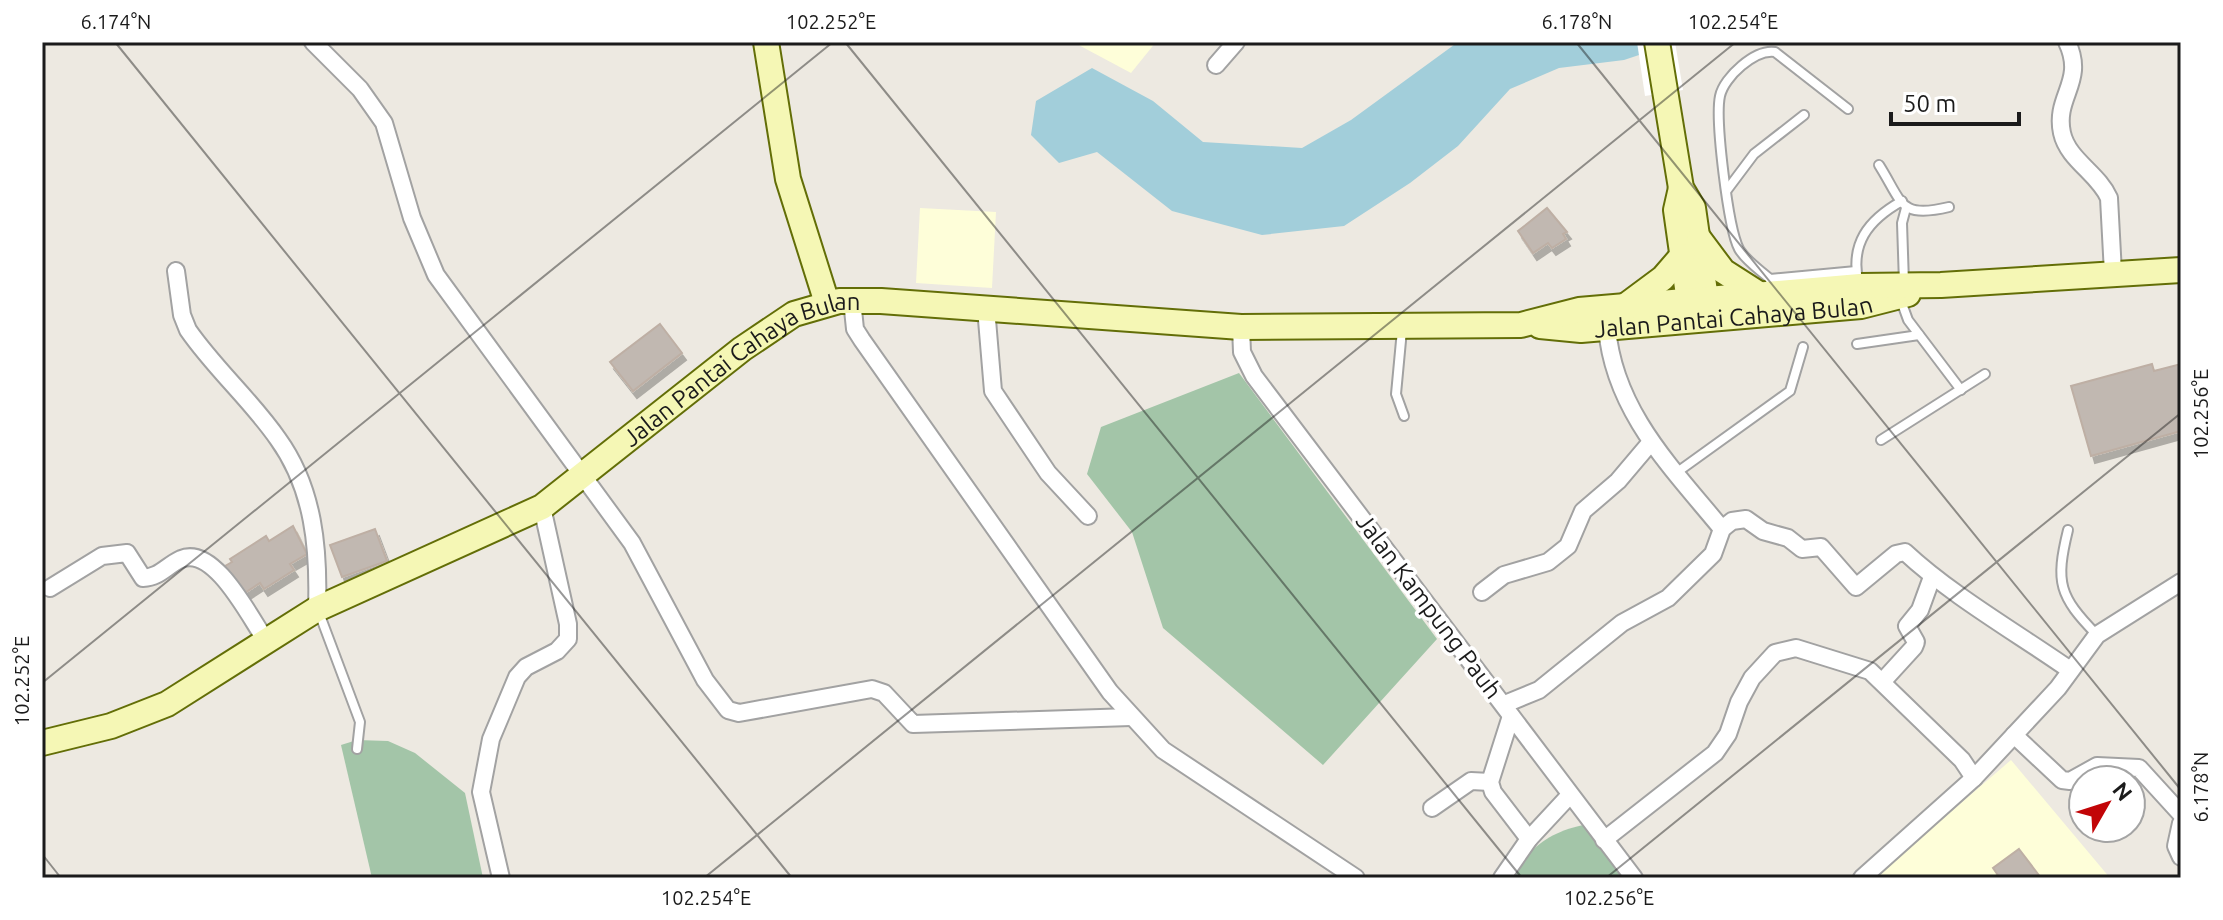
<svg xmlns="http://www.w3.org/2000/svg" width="2223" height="920" viewBox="0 0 2223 920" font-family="Ubuntu,sans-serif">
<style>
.education{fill:#fefed9}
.cemetery{fill:#a3c5a8}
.water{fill:#a2ceda}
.pier{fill:#fff}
.building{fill:#c1b8b1;stroke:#beafa4;stroke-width:2;filter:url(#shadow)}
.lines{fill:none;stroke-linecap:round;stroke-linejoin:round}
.lane-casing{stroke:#a2a2a2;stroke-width:12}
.street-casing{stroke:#a2a2a2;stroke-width:20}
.secondary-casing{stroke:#636e07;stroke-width:28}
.lane{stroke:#fff;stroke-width:8}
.street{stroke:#fff;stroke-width:16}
.secondary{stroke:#f5f7b5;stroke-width:24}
.ticks{fill:none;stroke:#1b1b1b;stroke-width:2;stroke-opacity:0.45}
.labels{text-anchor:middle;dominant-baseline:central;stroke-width:7;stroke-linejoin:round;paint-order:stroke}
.street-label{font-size:24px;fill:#1b1b1b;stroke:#fff}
.neatline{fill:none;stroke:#1b1b1b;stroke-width:3}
.ticks-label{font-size:20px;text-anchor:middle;fill:#1b1b1b}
</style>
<defs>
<filter id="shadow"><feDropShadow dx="4" dy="7" stdDeviation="0" flood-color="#0004"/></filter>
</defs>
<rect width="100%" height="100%" fill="#ede9e1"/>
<g class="education">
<path d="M1073 42H1156L1131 73Z"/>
<path d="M920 208 996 212 992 288 916 283Z"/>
<path d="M2011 760 2110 878H1874Z"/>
</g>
<g class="cemetery">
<path d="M1239 373 1437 639 1323 765 1163 628 1132 532 1087 474 1101 427Z"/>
<path d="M357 740 388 741 415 753 465 793 483 878H372L341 745Z"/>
<path d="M1583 825 1628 878H1509C1529 849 1547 833 1583 825Z"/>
</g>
<path class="water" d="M1458 42H1678L1624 60 1559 68 1510 89 1458 146 1410 183 1344 226 1262 235 1172 211 1097 152 1059 163 1031 135 1036 101 1092 68 1153 101 1203 142 1302 148 1351 120Z"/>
<path class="pier" d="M1637 42H1675L1683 90 1645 96Z"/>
<g class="building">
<path d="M1547 208 1567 232 1563 234 1566 239 1552 248 1548 243 1533 253 1518 231Z"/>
<path d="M660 324 682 353 633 391 610 362Z"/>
<path d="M2152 364 2154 371 2181 364V431L2091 456 2071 386Z"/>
<path d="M293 526 307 554 290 564 294 570 264 589 260 583 243 594 225 566 232 562 230 559 266 536 269 541Z"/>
<path d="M375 529 387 561 342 577 330 545Z"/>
<path d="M2019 849 2041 878H2000L1993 868Z"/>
</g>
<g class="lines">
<defs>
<g id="lane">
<path d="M1879 165C1903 203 1899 219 1949 207"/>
<path d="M1727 190 1754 154 1804 115"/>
<path d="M1770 279 1856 271"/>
<path d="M1904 283 1902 223 1906 208"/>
<path d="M1859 285C1849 244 1868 220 1902 201"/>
<path d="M1772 291 1770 279C1760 270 1746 261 1739 249 1728 228 1715 119 1720 96 1724 77 1755 49 1775 52L1848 109"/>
<path d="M1900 298 1908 320 1961 390"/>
<path d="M1402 330 1396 394 1404 416"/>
<path d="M1857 344 1919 335"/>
<path d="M1881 440 1985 374"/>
<path d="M1676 473 1790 391 1803 347"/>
<path d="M2068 530C2055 583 2059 596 2097 635"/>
<path d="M318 610 360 722 357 749"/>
</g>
<g id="street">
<path d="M313 42 360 89 384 123 412 218 436 275 632 543 705 680 728 710 739 713 872 689 884 693 913 724 1131 717"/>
<path d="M2067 42C2086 82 2054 96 2062 133 2068 160 2098 173 2109 198L2113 273"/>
<path d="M1216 65 1236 42"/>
<path d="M176 271 182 315 188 330C215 369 251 400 278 439 314 489 319 549 317 609"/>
<path d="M852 300 855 329 862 340 1110 692 1163 750 1356 878"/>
<path d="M986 308 993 391 1048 473 1088 516"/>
<path d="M1241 327 1242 352 1254 376 1634 878"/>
<path d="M1607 328C1614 411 1672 468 1722 529"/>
<path d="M50 588 102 556 127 553 143 578C160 577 166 566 181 559 214 545 249 616 265 639"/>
<path d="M1482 592 1504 575 1548 562 1568 546 1583 511 1618 481 1651 442"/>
<path d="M1882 682 1914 647 1916 642 1907 626 1920 610 1932 577"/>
<path d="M1505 704 1539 690 1622 623 1668 598 1713 554 1722 529 1732 521 1746 519 1763 531 1788 538 1802 549 1821 547 1856 587 1896 554 1905 552C1951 595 2017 633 2070 670"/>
<path d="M1511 716 1490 782 1493 792 1529 839"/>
<path d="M2014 735 2062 780 2070 781 2097 766 2139 768 2181 814"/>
<path d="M1432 808 1471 781 1490 782"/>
<path d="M2181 823 2176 846 2181 857"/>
<path d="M1604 840 1715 753 1728 734 1739 702 1752 678 1775 653 1796 648 1870 671 1962 760 1974 778"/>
<path d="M501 878 481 792 491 739 517 677 526 667 557 651 568 639V624L542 507"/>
<path d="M1502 878 1529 839 1569 796"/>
<path d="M1862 878 1974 778 2058 688 2097 635 2181 582"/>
</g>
<g id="secondary">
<path d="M766 42 788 179 827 303"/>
<path d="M1657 42 1681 188 1693 208 1708 313"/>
<path d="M1681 188 1676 210 1691 316"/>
<path d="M1699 239 1723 271 1759 294"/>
<path d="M1628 304 1663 278 1682 256"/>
<path id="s1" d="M1540 326 1581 330 1861 306 1908 294"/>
<path id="s2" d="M42 743 111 726 167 704 317 609 542 507 742 349 794 314 839 301H881L1241 327 1521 325 1579 310 1860 286 1941 285 2181 270"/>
</g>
</defs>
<use href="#lane" class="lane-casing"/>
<use href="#street" class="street-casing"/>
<use href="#secondary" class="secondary-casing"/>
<use href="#lane" class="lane"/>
<use href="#street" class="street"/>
<use href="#secondary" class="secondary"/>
</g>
<path class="ticks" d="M115 42 792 878M845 42 1522 878M1576 42 2181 790M42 683 833 42M42 854 61 878M704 878 1736 42M1606 878 2181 413"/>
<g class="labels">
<g class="street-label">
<text stroke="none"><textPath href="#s1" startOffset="194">Jalan Pantai Cahaya Bulan</textPath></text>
<text stroke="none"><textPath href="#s2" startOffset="802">Jalan Pantai Cahaya Bulan</textPath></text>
<text transform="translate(1429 606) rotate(53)">Jalan Kampung Pauh</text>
</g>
</g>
<rect width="2223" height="920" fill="none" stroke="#ffffff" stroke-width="88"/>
<g transform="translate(2107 804) rotate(51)"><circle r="38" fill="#ffffff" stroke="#a4a4a4" stroke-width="2"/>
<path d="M0-6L14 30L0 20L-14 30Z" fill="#c20507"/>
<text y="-12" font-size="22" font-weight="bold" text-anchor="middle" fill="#1b1b1b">N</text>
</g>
<path d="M1891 112v12h128v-12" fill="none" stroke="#1b1b1b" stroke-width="4"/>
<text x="1903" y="112" font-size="24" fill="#1b1b1b" stroke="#ffffff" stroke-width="6" paint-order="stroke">50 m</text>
<rect x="44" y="44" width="2135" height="832" class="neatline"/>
<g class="ticks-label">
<text x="116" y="29">6.174°N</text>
<text x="831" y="29">102.252°E</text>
<text x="1577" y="29">6.178°N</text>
<text x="1733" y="29">102.254°E</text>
<text transform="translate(2201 414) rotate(-90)" y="7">102.256°E</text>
<text transform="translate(22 681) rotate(-90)" y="7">102.252°E</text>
<text transform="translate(2201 787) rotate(-90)" y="7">6.178°N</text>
<text x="706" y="905">102.254°E</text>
<text x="1609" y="905">102.256°E</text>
</g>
</svg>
